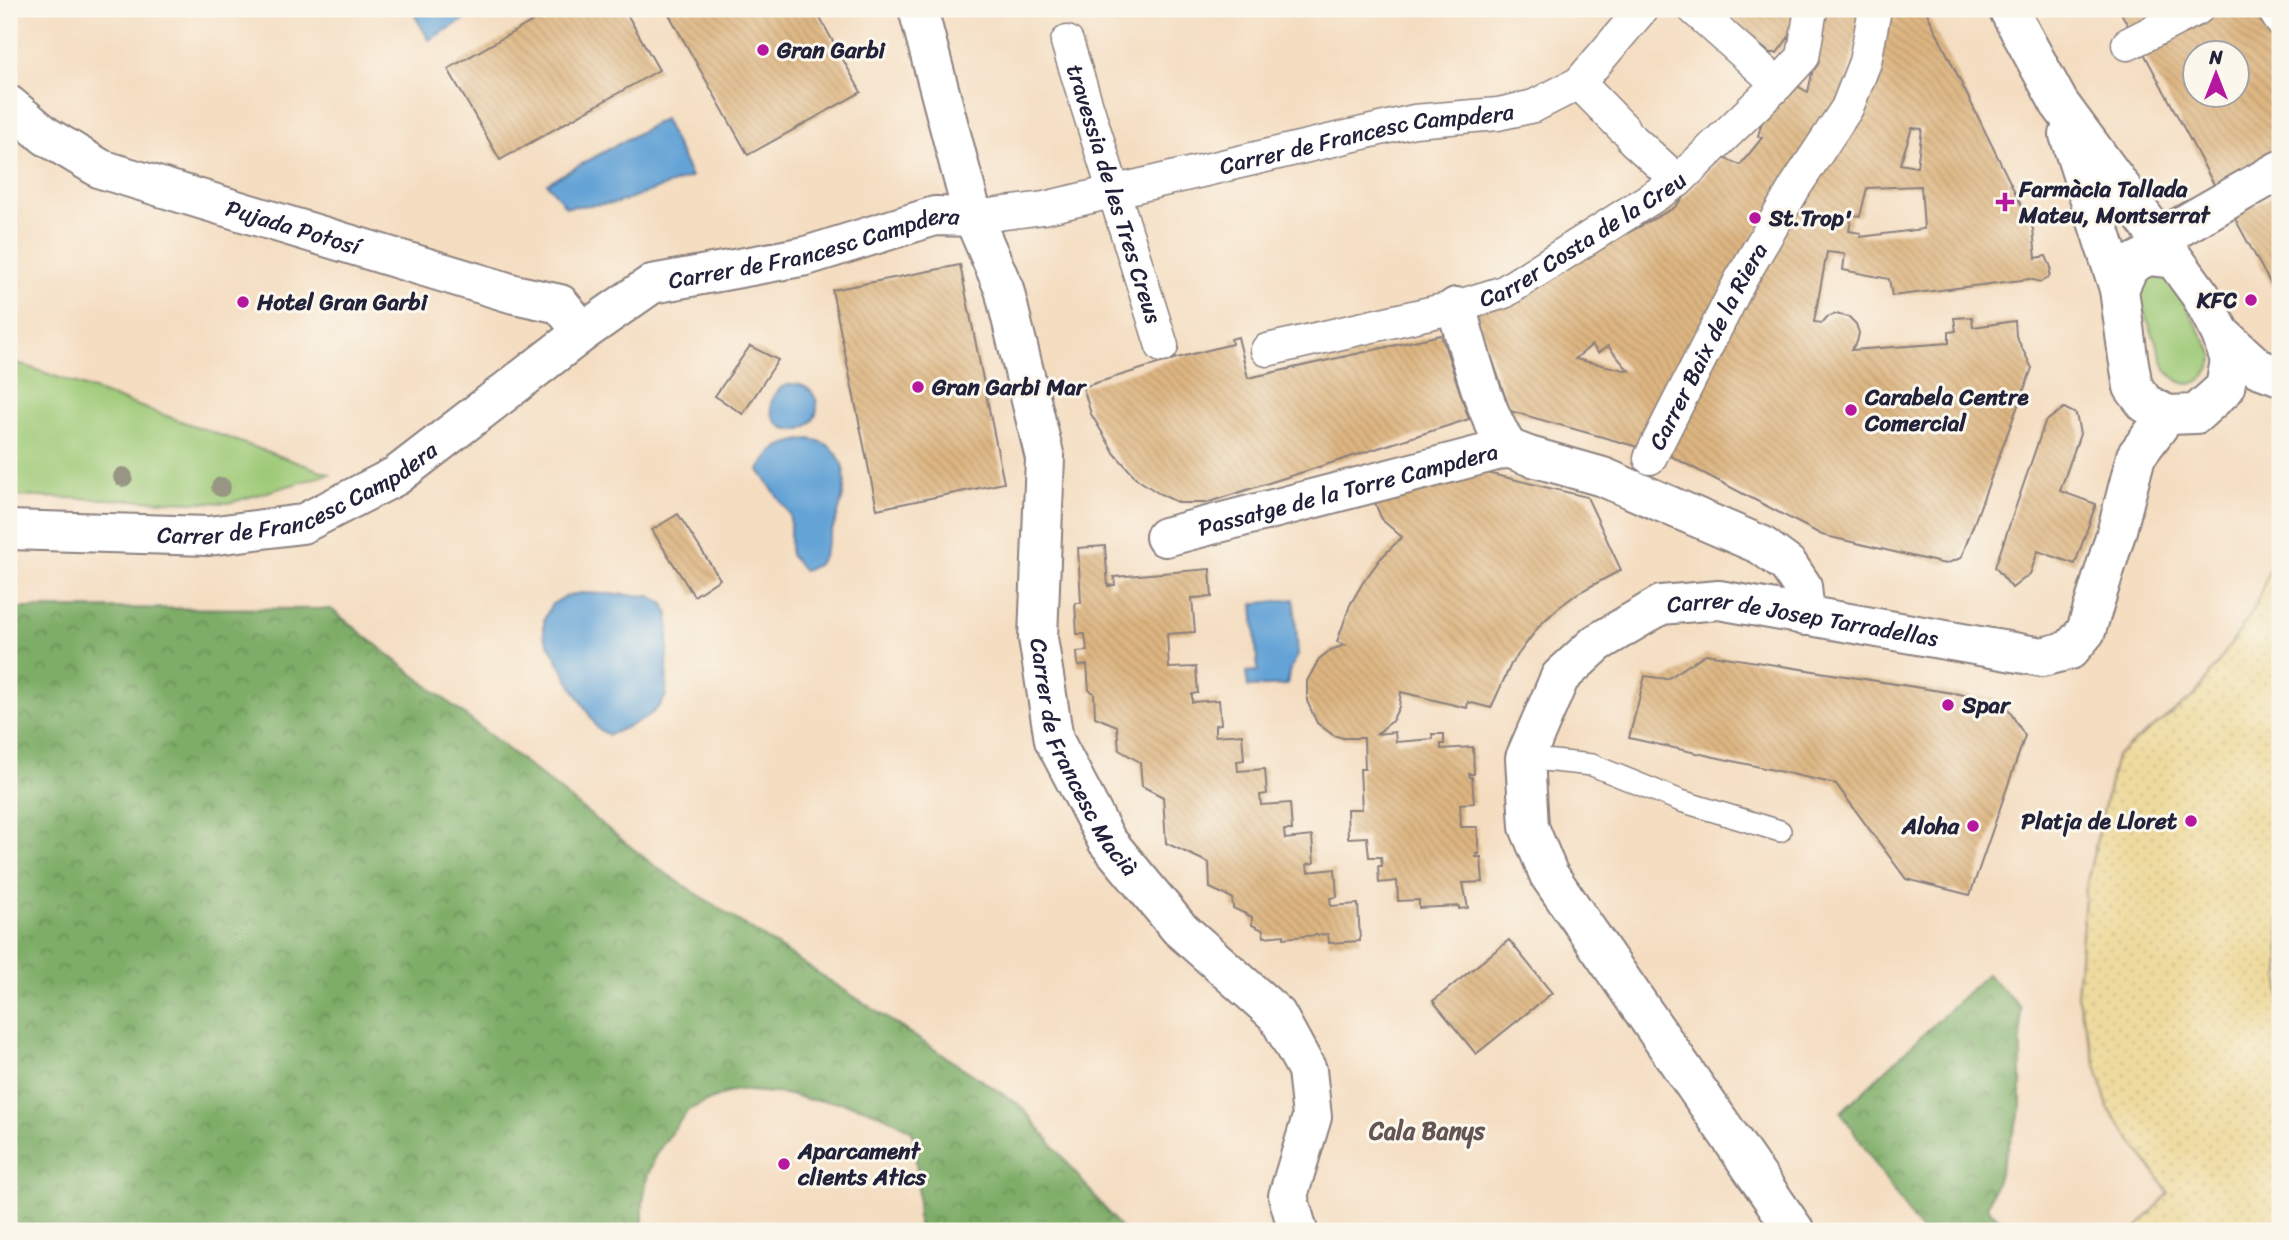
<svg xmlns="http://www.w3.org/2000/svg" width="2289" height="1240" viewBox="0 0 2289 1240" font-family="Sriracha,sans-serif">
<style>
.green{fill:#9dc976;stroke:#607658;stroke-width:2}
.forest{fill:url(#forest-crowns);stroke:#506851;stroke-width:2}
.sand{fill:url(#sand-dots);stroke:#887e6c;stroke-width:2}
.water{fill:#64a3d6;stroke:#436288;stroke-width:2}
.building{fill:url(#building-back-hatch);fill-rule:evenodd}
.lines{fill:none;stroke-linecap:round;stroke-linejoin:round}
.service-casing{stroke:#8b807e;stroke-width:24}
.pedestrian-casing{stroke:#8b807e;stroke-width:35}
.minor-casing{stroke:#8b807e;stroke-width:42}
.tertiary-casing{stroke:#8b807e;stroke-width:42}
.service{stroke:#fff;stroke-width:21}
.pedestrian{stroke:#fff;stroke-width:32}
.minor{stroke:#fff;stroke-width:38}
.tertiary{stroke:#fff;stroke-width:38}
.tree{fill:#989683}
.poi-dot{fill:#b5179e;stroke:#fbf7ec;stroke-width:2.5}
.labels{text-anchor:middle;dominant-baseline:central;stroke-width:6;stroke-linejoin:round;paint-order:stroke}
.poi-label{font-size:23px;font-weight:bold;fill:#22223b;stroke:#fbf7ec;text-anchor:start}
.street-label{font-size:23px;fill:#22223b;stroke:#fbf7ec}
.neighbourhood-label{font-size:24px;font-weight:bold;fill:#635554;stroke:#fbf7ec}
</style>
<defs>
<pattern id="forest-crowns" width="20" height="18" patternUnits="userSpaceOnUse" patternTransform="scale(1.75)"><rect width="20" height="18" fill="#7ead67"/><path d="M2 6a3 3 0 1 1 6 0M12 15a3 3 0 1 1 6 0" fill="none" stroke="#678c56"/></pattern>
<pattern id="sand-dots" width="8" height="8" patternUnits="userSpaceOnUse" patternTransform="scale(1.75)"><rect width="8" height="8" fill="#eeda9e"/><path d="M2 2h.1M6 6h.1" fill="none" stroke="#ccbb89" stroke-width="1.8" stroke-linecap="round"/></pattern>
<pattern id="building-back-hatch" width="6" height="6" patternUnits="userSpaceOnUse" patternTransform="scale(1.75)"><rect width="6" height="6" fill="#ddb581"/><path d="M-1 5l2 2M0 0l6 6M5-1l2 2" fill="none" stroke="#bd9b70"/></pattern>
</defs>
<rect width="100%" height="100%" fill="#fbf7ec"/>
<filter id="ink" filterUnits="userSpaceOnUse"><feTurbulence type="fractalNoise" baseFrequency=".0143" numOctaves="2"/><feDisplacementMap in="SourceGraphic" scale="14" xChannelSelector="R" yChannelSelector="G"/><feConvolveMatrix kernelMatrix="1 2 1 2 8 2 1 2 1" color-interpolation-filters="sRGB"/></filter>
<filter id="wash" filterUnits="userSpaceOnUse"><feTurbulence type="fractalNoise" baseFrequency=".00686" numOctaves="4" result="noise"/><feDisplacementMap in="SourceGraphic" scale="28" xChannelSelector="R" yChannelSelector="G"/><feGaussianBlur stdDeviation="1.57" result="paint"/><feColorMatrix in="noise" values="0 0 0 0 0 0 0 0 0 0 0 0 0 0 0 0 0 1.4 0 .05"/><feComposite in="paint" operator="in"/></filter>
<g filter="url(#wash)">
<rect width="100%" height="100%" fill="#f4ddc1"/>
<g class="green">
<path d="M2147 273 2169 278 2214 355C2209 382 2187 395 2167 371L2137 293Z"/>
<path d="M9 360 330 474 229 503 9 496Z"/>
</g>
<g class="forest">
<path d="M9 608 331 609 656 867 1021 1106 1123 1231H918V1177L912 1131 889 1118 864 1108 840 1102 811 1100 785 1094 736 1090 712 1099 688 1110 658 1151 647 1177 643 1203V1231H9Z"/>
<path d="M1987 974 2021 1008V1110L1987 1208 2013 1231H1920L1841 1112Z"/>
</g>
<path class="sand" d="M2280 526V1231H2134L2169 1193 2108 1108 2077 996 2086 886 2116 756 2195 695 2229 647 2254 609 2273 561Z"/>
<g class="water">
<path d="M411 9H483L429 40Z"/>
<path d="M664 119 691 177 617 203 566 207 547 183Z"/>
<circle cx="794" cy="407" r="23"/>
<path d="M809 439C815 440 824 442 829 446 863 475 832 523 823 557L817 565 804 571 790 555V515L759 470C773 446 782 443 809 439Z"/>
<path d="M581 593 650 596 664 604 669 616 666 695C656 718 630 725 609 735L598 729 567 678 544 635V620L551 605 566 596Z"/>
<path d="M1294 599 1298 655 1289 672 1287 685 1248 687 1246 672 1258 671 1253 604Z"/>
</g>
<g id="blocks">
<g class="building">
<path d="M554 9H624L659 70 500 160 448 69Z"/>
<path d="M666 9H815L861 92 748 155Z"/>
<path d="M1719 9H1802L1799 23 1777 53H1770L1718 12Z"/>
<path d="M1826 9H1861L1843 100 1748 244 1638 447 1510 411 1476 312 1550 275 1674 208 1722 157 1740 165 1762 138 1758 136 1762 122 1758 116 1790 82 1808 92ZM1592 345 1598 353 1608 346 1629 371 1575 359Z"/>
<path d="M1884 9H1925L2033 229 2036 258 2046 256 2051 267 2049 277 2040 282 2030 279 1892 296 1889 279 1843 270 1845 254 1827 252 1814 322 1822 323 1827 317 1836 314 1849 317 1856 324 1859 333 1857 342 1851 350 1949 343V332L1956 331 1954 318 1972 317 1973 327 2015 321 2016 336 2032 368 1961 558 1945 564 1822 535 1663 452ZM1912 128 1922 129 1917 167 1900 164ZM1921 186 1924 229 1860 237 1861 233 1849 231 1852 215 1860 216 1867 188Z"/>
<path d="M2119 9H2188L2134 37Z"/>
<path d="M2208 9H2266L2280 34V155L2218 192 2139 44ZM2194 52H2236V94H2194Z"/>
<path d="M2280 192V301L2234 217Z"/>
<path d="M960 265 1004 483 877 509 832 290Z"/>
<path d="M1441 335 1469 419 1206 503H1179L1158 493 1137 479 1115 454 1091 414 1083 387 1177 358 1232 344 1231 339 1238 337 1248 378Z"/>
<path d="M750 346 778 360 743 414 715 396Z"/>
<path d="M2064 408 2076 414 2080 434 2060 491 2096 504 2075 564 2038 551 2030 574 2012 588 1995 567 2045 422Z"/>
<path d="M1483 472 1587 497 1621 570 1578 593 1558 608 1540 625 1511 664 1491 708 1468 702 1467 708 1401 692 1399 707 1392 721 1377 734 1395 732 1396 742 1433 739 1432 734H1444V744H1441V749L1473 747 1474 774H1469L1470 777H1472L1474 803 1460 804 1461 827H1477L1479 854H1476V857H1481L1483 882 1463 883 1468 908 1459 909V906L1419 908V900L1398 901 1397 881 1379 883 1378 866H1382L1381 857H1369L1367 837 1348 838 1347 809H1362L1360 769H1365L1364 738H1343L1333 735 1317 723 1307 701V681L1319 659 1331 650 1345 645 1337 642 1350 605 1362 584 1380 559 1402 537 1382 520 1375 503 1446 479Z"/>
<path d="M678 514 720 579 694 596 652 530Z"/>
<path d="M1105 546 1108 586 1115 585 1114 577 1210 569 1212 597 1192 598 1195 632 1167 634 1169 668 1196 667 1198 693 1192 694V702L1219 700 1221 724 1215 725V736L1242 734 1244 760 1237 761 1238 771 1265 769 1267 794 1260 795 1261 805 1290 803 1292 830H1284L1285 839 1312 836 1314 863 1307 864 1308 872 1335 869 1337 897 1330 898 1331 906 1358 904 1360 941 1329 943 1328 934 1284 938V935L1264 937 1263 930 1252 925V917L1233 908 1232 898 1210 888 1209 863 1166 843 1163 797 1142 786 1140 762 1119 750 1117 726 1095 717 1094 693 1089 690 1087 665 1078 666 1077 652 1087 651 1085 634H1077L1075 603H1081L1078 548Z"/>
<path d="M1706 654 2003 701 2025 736 1970 895 1906 879 1836 784 1629 738 1645 676 1667 679Z"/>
<path d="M1509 940 1552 993 1476 1054 1433 1001Z"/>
</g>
</g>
</g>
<g filter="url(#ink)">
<use href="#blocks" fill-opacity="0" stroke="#8b807e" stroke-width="2"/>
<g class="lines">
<defs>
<path id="service" d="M1525 758 1592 765 1681 801 1780 831"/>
<g id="pedestrian">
<path d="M1694 9 1778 84"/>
<path d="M2273 9 2280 20"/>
<path id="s1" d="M1067 42 1162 346"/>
<path d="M2128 44 2197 9"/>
<path d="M1579 83 1623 128"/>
<path d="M1633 140 1678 181"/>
<path id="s2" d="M973 217 1044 208 1414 121 1498 114 1534 106 1579 83 1642 9"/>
<path id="s3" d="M1267 350 1456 307 1504 292 1678 181 1778 84 1803 57 1811 9"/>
<path id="s4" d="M1650 458 1740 281 1795 187 1847 108 1865 62 1875 9"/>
</g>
<g id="minor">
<path id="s5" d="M918 9 973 217 1004 289 1045 458 1038 638 1054 740 1107 841 1179 928 1277 1015 1307 1070 1312 1117 1288 1196 1298 1231"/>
<path id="s6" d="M9 105 46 136 101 169 514 294 560 304 583 332"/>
<path d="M2159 239 2280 170"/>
<path d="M1456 307C1471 354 1481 406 1508 448"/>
<path id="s7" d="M9 530 208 536 302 524 396 476 583 332 652 284 806 256 935 216 973 217"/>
<path id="s8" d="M1165 537 1508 448 1529 456 1603 477 1761 545 1788 565 1802 586 1805 616"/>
<path id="s9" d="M1795 1231 1549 875 1529 827 1525 758 1560 677 1597 643 1661 605 1719 600 2042 657 2070 650 2086 631 2117 530 2136 456 2167 415"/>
</g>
<g id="tertiary">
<path d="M2008 9 2059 103 2174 259 2201 296 2221 334 2230 360 2225 388 2196 414 2167 415 2145 403 2133 387 2128 357 2119 289 2130 265 2148 256 2174 259"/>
<path d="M2069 135 2119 289"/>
<path d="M2221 334 2258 368 2280 376"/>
</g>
</defs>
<use href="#service" class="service-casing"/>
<use href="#pedestrian" class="pedestrian-casing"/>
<use href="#minor" class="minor-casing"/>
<use href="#tertiary" class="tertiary-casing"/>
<use href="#service" class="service"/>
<use href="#pedestrian" class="pedestrian"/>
<use href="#minor" class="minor"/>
<use href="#tertiary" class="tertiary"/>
</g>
<g class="tree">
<circle cx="123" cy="477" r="10"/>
<circle cx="221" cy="487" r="10"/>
</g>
</g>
<g class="poi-dot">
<circle cx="763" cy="50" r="7"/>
<path d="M2001.5 191.5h7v7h7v7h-7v7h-7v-7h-7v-7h7z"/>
<circle cx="1755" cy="218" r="7"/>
<circle cx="2251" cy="300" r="7"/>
<circle cx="243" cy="302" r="7"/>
<circle cx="918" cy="387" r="7"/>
<circle cx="1851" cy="410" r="7"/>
<circle cx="1948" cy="705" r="7"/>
<circle cx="2191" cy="821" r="7"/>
<circle cx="1973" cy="826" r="7"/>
<circle cx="784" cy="1164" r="7"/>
</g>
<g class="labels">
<g class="poi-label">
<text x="777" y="50">Gran Garbi</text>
<text x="2019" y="189">Farmàcia Tallada<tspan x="2019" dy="26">Mateu, Montserrat</tspan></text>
<text x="1769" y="218">St.Trop'</text>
<text x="2237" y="300" text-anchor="end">KFC</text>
<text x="257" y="302">Hotel Gran Garbi</text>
<text x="932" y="387">Gran Garbi Mar</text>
<text x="1865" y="397">Carabela Centre<tspan x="1865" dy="26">Comercial</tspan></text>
<text x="1962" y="705">Spar</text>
<text x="2177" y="821" text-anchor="end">Platja de Lloret</text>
<text x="1959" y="826" text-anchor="end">Aloha</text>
<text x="798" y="1151">Aparcament<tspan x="798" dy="26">clients Atics</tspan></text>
</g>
<g class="street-label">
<text stroke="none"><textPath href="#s2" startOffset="402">Carrer de Francesc Campdera</textPath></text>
<text stroke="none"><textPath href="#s1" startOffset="159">travessia de les Tres Creus</textPath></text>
<text stroke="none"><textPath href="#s6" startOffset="313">Pujada Potosí</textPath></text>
<text stroke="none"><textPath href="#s3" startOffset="338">Carrer Costa de la Creu</textPath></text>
<text stroke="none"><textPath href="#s7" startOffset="886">Carrer de Francesc Campdera</textPath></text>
<text stroke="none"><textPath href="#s4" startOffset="126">Carrer Baix de la Riera</textPath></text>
<text stroke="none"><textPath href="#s7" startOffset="298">Carrer de Francesc Campdera</textPath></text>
<text stroke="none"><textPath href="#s8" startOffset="189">Passatge de la Torre Campdera</textPath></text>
<text stroke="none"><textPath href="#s9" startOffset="910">Carrer de Josep Tarradellas</textPath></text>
<text stroke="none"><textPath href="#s5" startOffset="777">Carrer de Francesc Macià</textPath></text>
</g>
<g class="neighbourhood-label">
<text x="1427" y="1131">Cala Banys</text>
</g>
</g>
<rect width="2289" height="1240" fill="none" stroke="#fbf7ec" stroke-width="35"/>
<g transform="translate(2216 74)"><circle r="33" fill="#fbf7ec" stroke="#a4a2a5" stroke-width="2"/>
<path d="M0-5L12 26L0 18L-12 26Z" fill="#b5179e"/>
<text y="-10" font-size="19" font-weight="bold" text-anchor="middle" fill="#22223b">N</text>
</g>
</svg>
